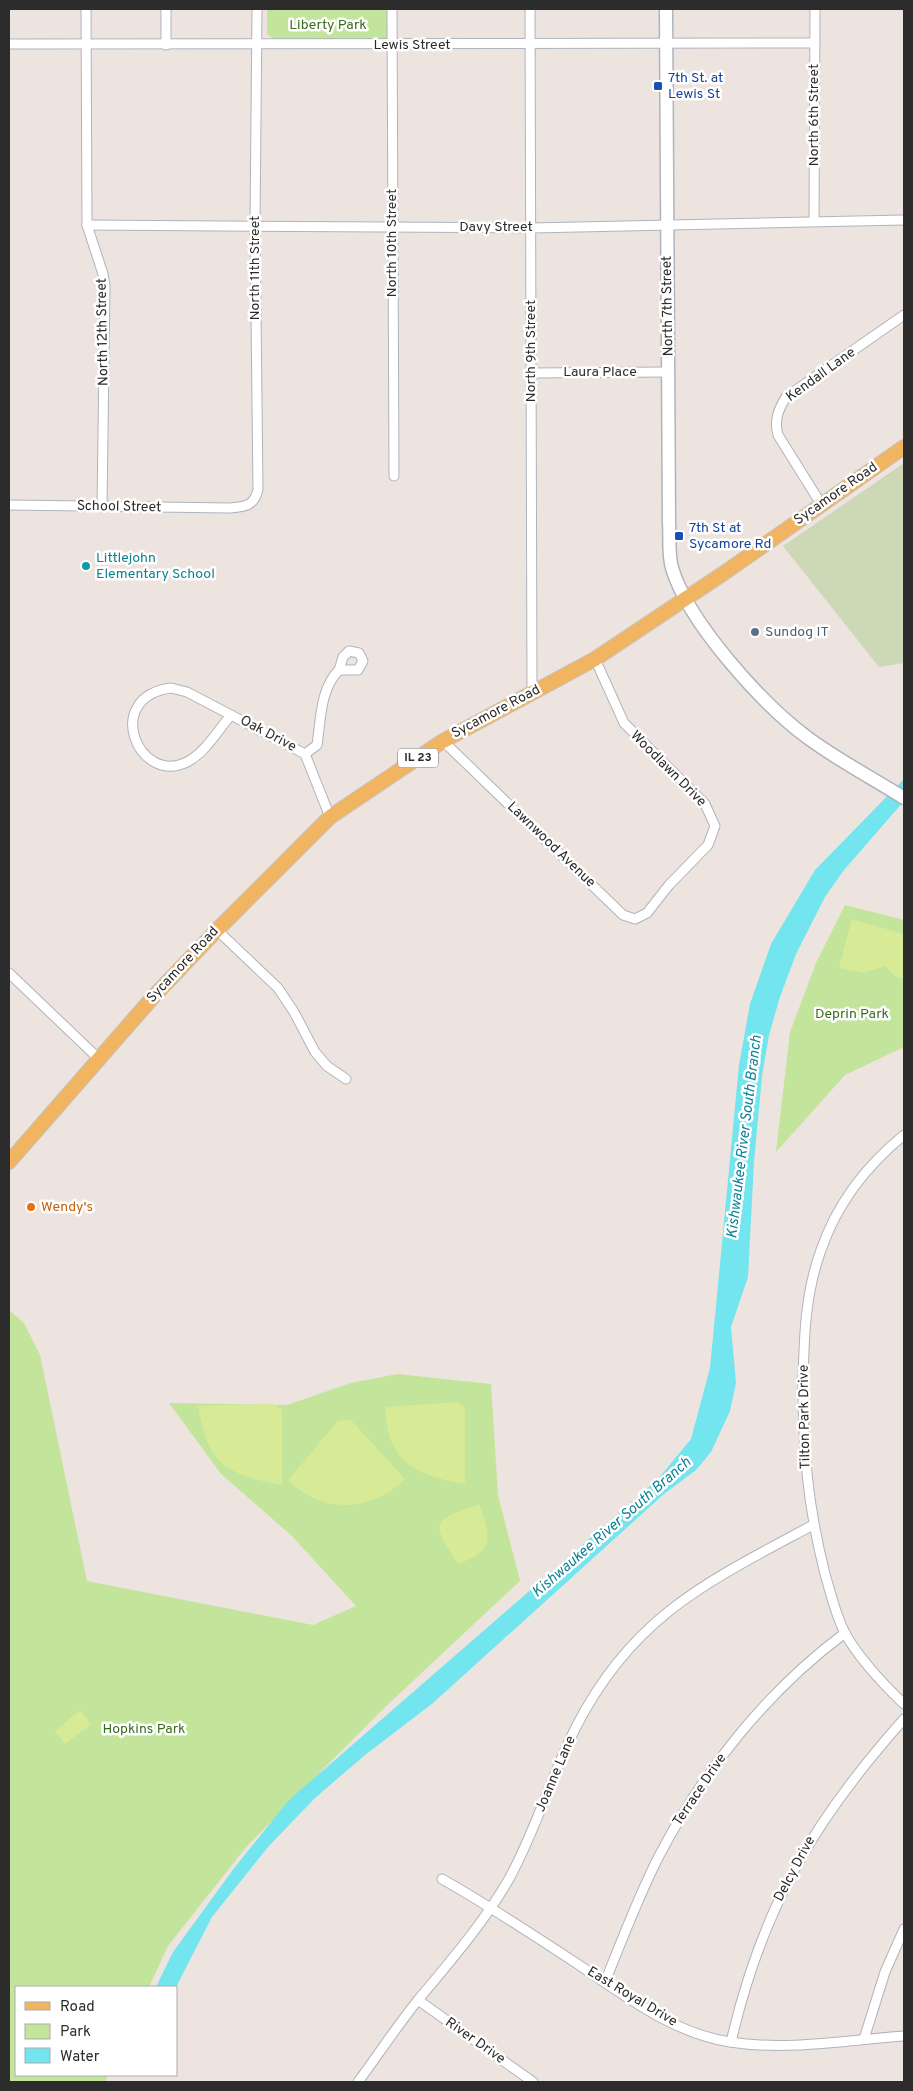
<svg xmlns="http://www.w3.org/2000/svg" width="913" height="2091" viewBox="0 0 913 2091" font-family="Overpass,sans-serif">
<style>
.green{fill:#c2e49b}
.cemetery{fill:#cdd8b6}
.pitch{fill:#d7eb97}
.water{fill:#72e5ef}
.lines{fill:none;stroke-linecap:round;stroke-linejoin:round}
.street-casing{stroke:#afb4bc;stroke-width:11}
.secondary-casing{stroke:#afb4bc;stroke-width:15}
.primary-casing{stroke:#c4c4c4;stroke-width:16}
.street{stroke:#fff;stroke-width:9}
.secondary{stroke:#fff;stroke-width:12}
.primary{stroke:#f1b460;stroke-width:14}
.transit-dot{fill:#1a4fb4;stroke:#fff;stroke-width:2}
.culture-dot{fill:#0f9aa8;stroke:#fff;stroke-width:2}
.service-dot{fill:#5c6f8a;stroke:#fff;stroke-width:2}
.food-dot{fill:#e8710a;stroke:#fff;stroke-width:2}
.labels{text-anchor:middle;dominant-baseline:central;stroke-width:5;stroke-linejoin:round;paint-order:stroke}
.shield{fill:#fff;stroke:#6b6b6b;stroke-width:1}
.shield-label{font-size:12px;font-weight:bold;fill:#2c2c2c}
.park-label{font-size:14px;fill:#3a6b1b;stroke:#fff}
.street-label{font-size:14px;fill:#2c2c2c;stroke:#fff}
.transit-label{font-size:14px;fill:#164399;stroke:#fff;text-anchor:start}
.culture-label{font-size:14px;fill:#0d838f;stroke:#fff;text-anchor:start}
.service-label{font-size:14px;fill:#4e5e75;stroke:#fff;text-anchor:start}
.food-label{font-size:14px;fill:#c56008;stroke:#fff;text-anchor:start}
.water-label{font-size:15px;font-style:italic;fill:#0d8298;stroke:#fff}
</style>
<rect width="100%" height="100%" fill="#eee4df"/>
<g class="green">
<path d="M267 9H389V40H275L267 34Z"/>
<path d="M845 905 904 920V1047L845 1075 776 1152 790 1032 816 963Z"/>
<path d="M9 1310 24 1323 40 1355 87 1581 313 1625 356 1606 292 1536 221 1474 169 1403 287 1405 351 1383 398 1374 491 1384 498 1495 520 1581 383 1709 246 1847 168 1946 149 1987H16V2075H108L105 2082H9Z"/>
</g>
<path class="cemetery" d="M904 463V663L879 667 783 546Z"/>
<g class="pitch">
<path d="M852 919 904 934V979L895 976 885 966 863 973 839 968Z"/>
<path d="M458 1402 465 1408V1484C415 1475 387 1463 385 1407Z"/>
<path d="M274 1404 282 1410V1485C225 1474 208 1465 198 1406Z"/>
<path d="M350 1419 405 1479C372 1513 321 1514 288 1480L338 1421Z"/>
<path d="M479 1504C491 1537 495 1551 458 1564 430 1521 431 1521 479 1504Z"/>
<path d="M80 1710 91 1724 65 1744 55 1731Z"/>
</g>
<path class="water" d="M904 779V801L844 870 825 897 796 954 780 997 769 1035 762 1076 754 1162 748 1277 731 1327 736 1383 730 1411 711 1452 696 1470 664 1494 433 1703 365 1755 315 1798 268 1847 212 1917 176 1987H156L173 1952 235 1867 289 1800 658 1479 691 1439 710 1368 739 1065 750 1004 771 944 815 870Z"/>
<g class="lines">
<defs>
<g id="street">
<path d="M86 9 87 225 103 274 105 286 102 507"/>
<path d="M166 9V45"/>
<path d="M392 9 394 476"/>
<path d="M530 9 532 693"/>
<path d="M9 44 815 43"/>
<path d="M814 221 815 9"/>
<path d="M87 225 532 228 904 220"/>
<path d="M531 373 669 372"/>
<path d="M821 504 778 435C774 421 778 410 786 397L904 315"/>
<path d="M9 505 230 508C244 507 255 506 258 489L255 226 257 9"/>
<path d="M349 651 359 653 363 661 358 670H339L343 657Z"/>
<path d="M171 688 187 692 231 715C218 730 205 753 187 762 138 786 102 697 171 688Z"/>
<path d="M231 715 305 754"/>
<path d="M443 741 623 915 635 919 647 913 669 885 708 845 715 826 705 804 624 723 595 659"/>
<path d="M305 754 317 745C321 719 320 689 339 670"/>
<path d="M305 754 330 817"/>
<path d="M217 930 278 988 294 1012 315 1052 327 1066 346 1079"/>
<path d="M9 973 99 1059"/>
<path d="M904 1135C867 1165 837 1204 821 1250 805 1294 804 1337 803 1383 803 1452 808 1507 825 1574 831 1594 836 1617 846 1635 861 1661 882 1683 904 1704"/>
<path d="M442 1879C488 1905 532 1934 576 1963 624 1995 672 2033 730 2042 787 2051 847 2040 904 2036"/>
<path d="M605 1982C622 1940 638 1897 659 1856 704 1770 767 1691 845 1633"/>
<path d="M418 2000 533 2082"/>
<path d="M864 2039 885 1972 904 1929"/>
<path d="M731 2042C762 1908 813 1821 904 1719"/>
<path d="M358 2082C378 2055 397 2026 418 2000 449 1963 485 1921 509 1879 536 1830 551 1776 576 1727 633 1615 709 1581 813 1525"/>
</g>
<path id="secondary" d="M666 9 669 522C670 537 668 554 672 568 688 622 762 704 808 738 838 760 872 778 904 798"/>
<path id="primary" d="M9 1162 154 996 217 930 330 817 443 741 595 659 727 571 904 447"/>
</defs>
<use href="#street" class="street-casing"/>
<use href="#secondary" class="secondary-casing"/>
<use href="#primary" class="primary-casing"/>
<use href="#street" class="street"/>
<use href="#secondary" class="secondary"/>
<use href="#primary" class="primary"/>
</g>
<g class="transit-dot">
<rect x="653" y="81" width="10" height="10" rx="2.5"/>
<rect x="674" y="531" width="10" height="10" rx="2.5"/>
</g>
<circle class="culture-dot" cx="86" cy="566" r="5"/>
<circle class="service-dot" cx="755" cy="632" r="5"/>
<circle class="food-dot" cx="31" cy="1207" r="5"/>
<g class="labels">
<rect class="shield" x="398" y="748.5" width="40" height="19" rx="4"/>
<g class="shield-label">
<text x="418" y="758">IL 23</text>
</g>
<g class="park-label">
<text x="328" y="25">Liberty Park</text>
<text x="852" y="1014">Deprin Park</text>
<text x="144" y="1729">Hopkins Park</text>
</g>
<g class="street-label">
<text x="412" y="45">Lewis Street</text>
<text transform="translate(814 115) rotate(-90)">North 6th Street</text>
<text x="496" y="227">Davy Street</text>
<text transform="translate(392 243) rotate(-90)">North 10th Street</text>
<text transform="translate(255 268) rotate(-90)">North 11th Street</text>
<text transform="translate(668 306) rotate(-91)">North 7th Street</text>
<text transform="translate(103 332) rotate(-91)">North 12th Street</text>
<text transform="translate(531 351) rotate(-90)">North 9th Street</text>
<text x="600" y="372">Laura Place</text>
<text transform="translate(821 375) rotate(-36)">Kendall Lane</text>
<text transform="translate(836 494) rotate(-35)">Sycamore Road</text>
<text transform="translate(119 507) rotate(1)">School Street</text>
<text transform="translate(496 712) rotate(-28)">Sycamore Road</text>
<text transform="translate(268 734) rotate(28)">Oak Drive</text>
<text transform="translate(668 769) rotate(45)">Woodlawn Drive</text>
<text transform="translate(551 845) rotate(44)">Lawnwood Avenue</text>
<text transform="translate(183 965) rotate(-47)">Sycamore Road</text>
<text transform="translate(805 1417) rotate(-91)">Tilton Park Drive</text>
<text transform="translate(556 1774) rotate(-67)">Joanne Lane</text>
<text transform="translate(700 1790) rotate(-56)">Terrace Drive</text>
<text transform="translate(795 1869) rotate(-62)">Delcy Drive</text>
<text transform="translate(632 1997) rotate(31)">East Royal Drive</text>
<text transform="translate(475 2041) rotate(35)">River Drive</text>
</g>
<g class="transit-label">
<text x="668" y="78">7th St. at<tspan x="668" dy="16">Lewis St</tspan></text>
<text x="689" y="528">7th St at<tspan x="689" dy="16">Sycamore Rd</tspan></text>
</g>
<g class="culture-label">
<text x="96" y="558">Littlejohn<tspan x="96" dy="16">Elementary School</tspan></text>
</g>
<g class="service-label">
<text x="765" y="632">Sundog IT</text>
</g>
<g class="food-label">
<text x="41" y="1207">Wendy's</text>
</g>
<g class="water-label">
<text transform="translate(745 1137) rotate(-83)">Kishwaukee River South Branch</text>
<text transform="translate(612 1528) rotate(-41)">Kishwaukee River South Branch</text>
</g>
</g>
<rect width="913" height="2091" fill="none" stroke="#2c2c2c" stroke-width="20"/>
<rect x="15" y="1986" width="162" height="90" fill="#ffffff" stroke="#ababab"/>
<rect x="25" y="2002" width="25" height="8" fill="#f1b460" stroke="#ababab"/>
<text x="60" y="2011" font-size="15" fill="#2c2c2c">Road</text>
<rect x="25" y="2024" width="25" height="15" fill="#c2e49b" stroke="#ababab"/>
<text x="60" y="2036" font-size="15" fill="#2c2c2c">Park</text>
<rect x="25" y="2048" width="25" height="15" fill="#72e5ef" stroke="#ababab"/>
<text x="60" y="2061" font-size="15" fill="#2c2c2c">Water</text>
</svg>
